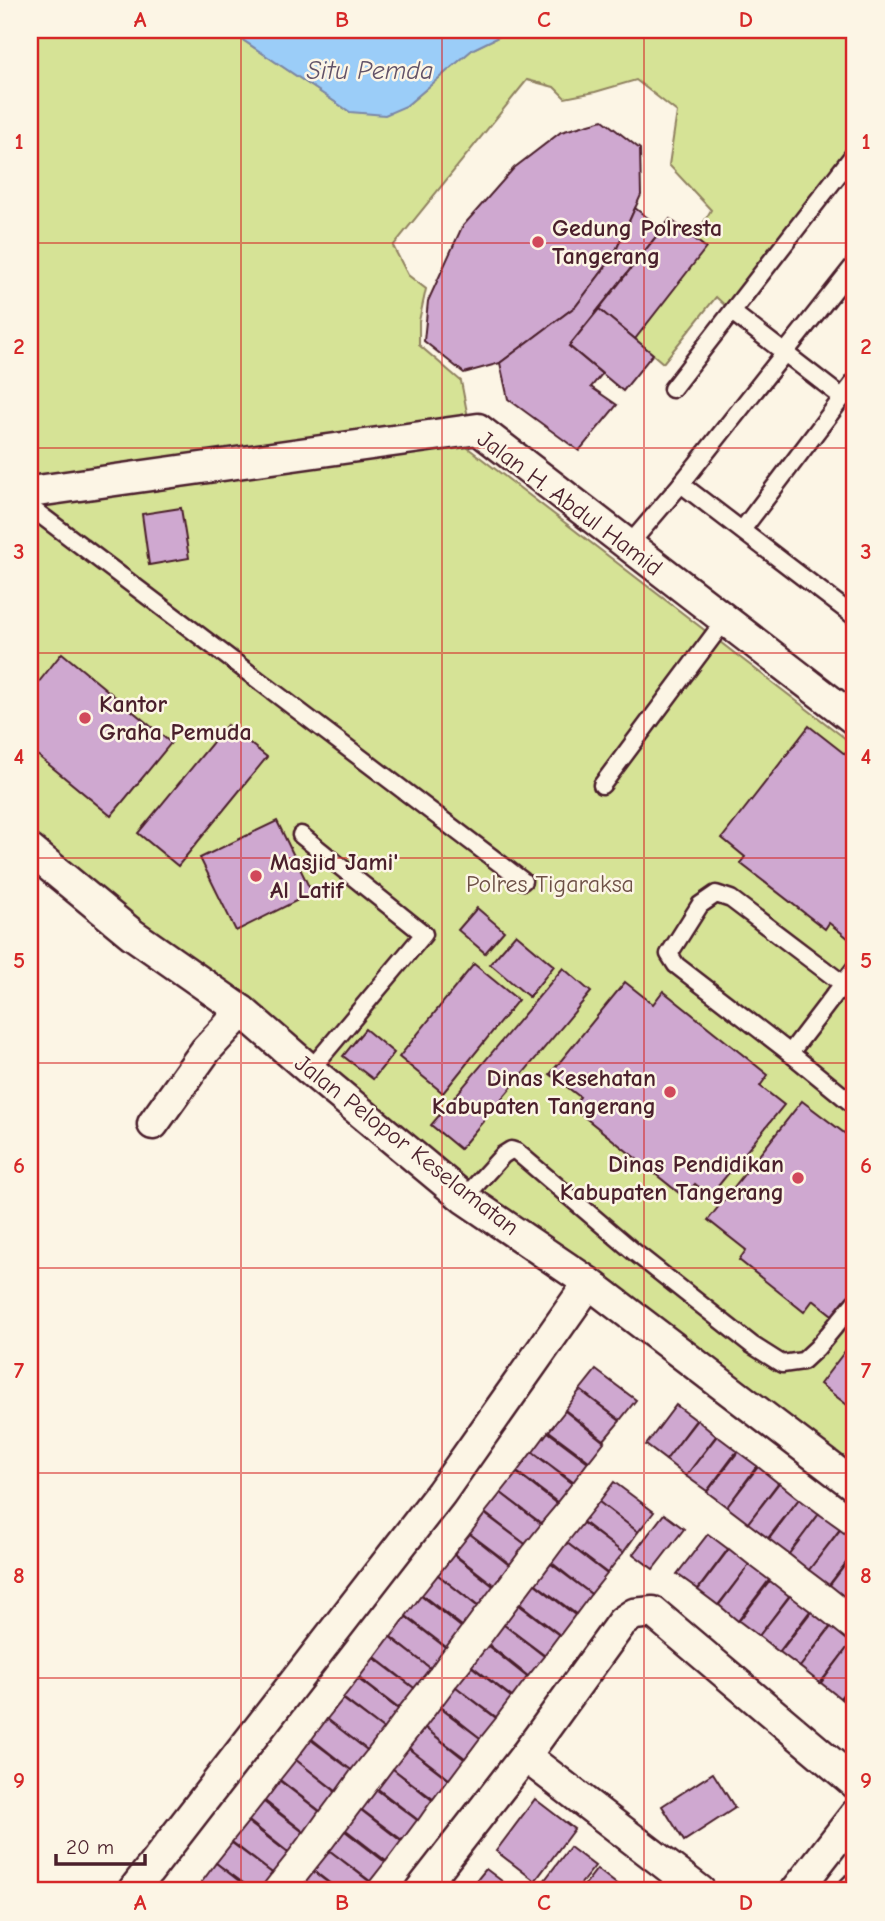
<svg xmlns="http://www.w3.org/2000/svg" width="885" height="1921" viewBox="0 0 885 1921" font-family="'Comic Neue',sans-serif">
<style>
.green{fill:#d6e396;stroke:#908160;stroke-width:2}
.water{fill:#9bcdf8;stroke:#7b87a6;stroke-width:2}
.building{fill:#cfa8d0;stroke:#4a1f2b;stroke-width:2}
.lines{fill:none;stroke-linecap:round;stroke-linejoin:round}
.lane-casing{stroke:#4a1f2b;stroke-width:21}
.street-casing{stroke:#4a1f2b;stroke-width:35}
.lane{stroke:#fcf5e5;stroke-width:16}
.street{stroke:#fcf5e5;stroke-width:30}
.grid{fill:none;stroke:#d62828;stroke-width:2;stroke-opacity:0.55}
.poi-dot{fill:#d1495b;stroke:#fcf5e5;stroke-width:2.5}
.labels{text-anchor:middle;dominant-baseline:central;stroke-width:5;stroke-linejoin:round;paint-order:stroke}
.poi-label{font-size:24px;font-weight:bold;fill:#4a1f2b;stroke:#fcf5e5;text-anchor:start}
.street-label{font-size:24px;fill:#4a1f2b;stroke:#fcf5e5}
.park-label{font-size:24px;fill:#6d5046;stroke:#fcf5e5}
.water-label{font-size:26px;font-style:italic;fill:#625368;stroke:#fcf5e5}
.neatline{fill:none;stroke:#d62828;stroke-width:2.5}
.grid-label{font-size:23px;text-anchor:middle;font-weight:bold;fill:#d62828}
</style>
<rect width="100%" height="100%" fill="#fcf5e5"/>
<filter id="ink" filterUnits="userSpaceOnUse"><feTurbulence type="fractalNoise" baseFrequency=".0143" numOctaves="2"/><feDisplacementMap in="SourceGraphic" scale="14" xChannelSelector="R" yChannelSelector="G"/><feConvolveMatrix kernelMatrix="1 2 1 2 8 2 1 2 1" color-interpolation-filters="sRGB"/></filter>
<g filter="url(#ink)">
<g class="green">
<path d="M30 30H228L350 112 406 106 473 49 504 34H562L588 30H855V153L732 312 716 297 663 363 635 339 711 210 669 165 677 112 636 80 595 92 565 98 554 87 527 80 393 246 408 275 426 289 419 321V345L461 381 470 428 30 489Z"/>
<path d="M464 445 855 746V1492L30 853V497Z"/>
</g>
<path class="water" d="M228 30H588L562 34H504L473 49 406 106 385 115 350 112Z"/>
<g class="building">
<path d="M603 120 640 149 641 195 613 257 576 306 500 363 464 373 424 341 428 301 462 227 514 168 561 132Z"/>
<path d="M635 208 662 229 569 346 602 374 591 387 617 405 579 451 508 399 500 363 576 306 613 257Z"/>
<path d="M670 219 706 248 635 339 599 309Z"/>
<path d="M599 309 653 354 623 391 569 346Z"/>
<path d="M181 508 189 558 149 565 142 514Z"/>
<path d="M62 653 171 743 111 816 30 749V693Z"/>
<path d="M227 725 267 757 178 866 138 833Z"/>
<path d="M809 726 855 762V929L848 938 829 923 825 929 740 863 745 857 722 838Z"/>
<path d="M277 821 312 893 236 931 200 858Z"/>
<path d="M477 908 504 931 485 953 458 930Z"/>
<path d="M516 934 554 966 529 997 490 964Z"/>
<path d="M474 964 518 1000 443 1093 399 1057Z"/>
<path d="M563 968 591 992 460 1149 431 1125Z"/>
<path d="M625 982 653 1004 663 991 768 1075 760 1086 784 1105 710 1196 695 1184 684 1197 572 1107 580 1097 550 1074Z"/>
<path d="M365 1029 394 1053 373 1079 343 1056Z"/>
<path d="M802 1101 847 1135 855 1125V1294L836 1318 813 1300 804 1312 739 1260 746 1250 708 1220Z"/>
<path d="M855 1338V1411L820 1384Z"/>
<path d="M596 1370 636 1400 620 1420 580 1390Z"/>
<path d="M580 1390 620 1421 604 1440 565 1410Z"/>
<path d="M676 1405 696 1420 666 1460 646 1445Z"/>
<path d="M565 1411 604 1442 589 1461 549 1431Z"/>
<path d="M697 1420 716 1436 686 1476 666 1460Z"/>
<path d="M548 1432 588 1462 573 1482 533 1452Z"/>
<path d="M717 1436 737 1451 707 1491 686 1476Z"/>
<path d="M532 1452 572 1483 557 1502 517 1472Z"/>
<path d="M738 1452 757 1466 727 1507 707 1492Z"/>
<path d="M758 1467 778 1483 748 1523 727 1507Z"/>
<path d="M517 1473 557 1504 541 1523 501 1493Z"/>
<path d="M614 1482 654 1512 638 1532 599 1502Z"/>
<path d="M779 1483 799 1499 768 1538 748 1523Z"/>
<path d="M501 1493 541 1524 525 1544 485 1513Z"/>
<path d="M799 1499 819 1514 789 1554 769 1539Z"/>
<path d="M599 1502 638 1532 623 1553 583 1522Z"/>
<path d="M485 1514 525 1544 510 1564 470 1534Z"/>
<path d="M664 1514 684 1529 653 1569 633 1554Z"/>
<path d="M819 1514 840 1529 809 1570 789 1554Z"/>
<path d="M583 1523 623 1553 607 1573 567 1543Z"/>
<path d="M840 1530 855 1541V1551L829 1585 809 1570Z"/>
<path d="M470 1534 509 1565 494 1585 454 1554Z"/>
<path d="M708 1534 728 1549 698 1589 677 1574Z"/>
<path d="M567 1543 607 1574 591 1594 552 1563Z"/>
<path d="M729 1549 749 1565 718 1605 698 1590Z"/>
<path d="M855 1552V1593L850 1601 830 1585Z"/>
<path d="M454 1555 493 1586 478 1606 438 1575Z"/>
<path d="M551 1564 591 1594 576 1614 536 1584Z"/>
<path d="M749 1565 769 1580 738 1621 719 1605Z"/>
<path d="M438 1575 477 1606 462 1626 422 1595Z"/>
<path d="M770 1581 789 1596 759 1636 739 1621Z"/>
<path d="M535 1584 575 1615 560 1635 520 1604Z"/>
<path d="M421 1596 461 1627 446 1647 406 1616Z"/>
<path d="M790 1596 810 1611 779 1652 759 1636Z"/>
<path d="M519 1605 559 1635 544 1655 504 1625Z"/>
<path d="M811 1612 830 1627 800 1667 780 1652Z"/>
<path d="M406 1617 445 1647 430 1668 391 1637Z"/>
<path d="M504 1625 544 1656 528 1676 489 1645Z"/>
<path d="M831 1627 851 1643 820 1683 800 1667Z"/>
<path d="M390 1637 430 1668 414 1688 375 1657Z"/>
<path d="M851 1643 855 1646V1679L840 1698 821 1683Z"/>
<path d="M488 1646 527 1677 512 1697 472 1666Z"/>
<path d="M374 1658 414 1688 398 1708 359 1678Z"/>
<path d="M472 1667 511 1697 496 1717 456 1687Z"/>
<path d="M358 1679 398 1709 383 1729 343 1698Z"/>
<path d="M855 1680V1710L841 1699Z"/>
<path d="M456 1687 496 1718 480 1738 441 1707Z"/>
<path d="M343 1699 383 1729 367 1750 327 1719Z"/>
<path d="M440 1708 480 1738 465 1758 425 1728Z"/>
<path d="M327 1719 367 1750 351 1770 312 1739Z"/>
<path d="M425 1728 464 1759 449 1779 409 1748Z"/>
<path d="M311 1740 351 1770 336 1791 296 1760Z"/>
<path d="M409 1749 448 1779 433 1799 393 1769Z"/>
<path d="M296 1760 335 1791 320 1811 280 1780Z"/>
<path d="M393 1769 432 1800 418 1820 378 1789Z"/>
<path d="M713 1773 735 1808 684 1841 662 1806Z"/>
<path d="M280 1781 319 1811 304 1832 265 1801Z"/>
<path d="M377 1790 417 1820 402 1840 362 1810Z"/>
<path d="M535 1799 574 1829 535 1881 496 1851Z"/>
<path d="M264 1802 303 1832 288 1852 249 1821Z"/>
<path d="M361 1810 401 1841 386 1861 346 1830Z"/>
<path d="M248 1822 288 1853 272 1873 232 1842Z"/>
<path d="M345 1831 385 1862 370 1881 330 1851Z"/>
<path d="M232 1843 272 1873 258 1891H254L216 1863Z"/>
<path d="M570 1847 595 1866 575 1891H557L544 1881Z"/>
<path d="M330 1851 370 1882 363 1891H340L314 1871Z"/>
<path d="M216 1863 252 1891H211L201 1883Z"/>
<path d="M486 1869 515 1891H468Z"/>
<path d="M597 1869 619 1886 615 1891H580Z"/>
<path d="M314 1872 339 1891H299Z"/>
<path d="M201 1884 210 1891H195Z"/>
</g>
<g class="lines">
<defs>
<g id="lane">
<path d="M732 312 843 398"/>
<path d="M672 389 855 153"/>
<path d="M681 484 855 617"/>
<path d="M30 507 523 881"/>
<path d="M742 530 855 381"/>
<path d="M628 546 681 484 855 264"/>
<path d="M602 785 725 620"/>
<path d="M301 835 424 934 310 1070"/>
<path d="M855 968 790 1053 855 1106"/>
<path d="M790 1053 676 965 669 954 700 905 716 894 731 899 855 993"/>
<path d="M464 1198 503 1155 511 1150 517 1152 633 1251 752 1345 782 1364 803 1361 817 1348 855 1302"/>
</g>
<g id="street">
<path d="M30 492 478 429 855 720"/>
<path d="M30 850 132 934 242 1011 310 1070 464 1198 589 1283 855 1486"/>
<path d="M153 1124 206 1050 242 1011"/>
<path d="M525 1756 700 1891"/>
<path d="M133 1891 441 1493 589 1283"/>
<path d="M420 1891 525 1756 622 1622 634 1614 653 1612 855 1783"/>
<path d="M796 1891 855 1815"/>
<path d="M853 1891 855 1889"/>
</g>
</defs>
<use href="#lane" class="lane-casing"/>
<use href="#street" class="street-casing"/>
<use href="#lane" class="lane"/>
<use href="#street" class="street"/>
</g>
</g>
<path class="grid" d="M241 30V1891M442 30V1891M644 30V1891M30 243H855M30 448H855M30 653H855M30 858H855M30 1063H855M30 1268H855M30 1473H855M30 1678H855"/>
<g class="poi-dot">
<circle cx="538" cy="242" r="7"/>
<circle cx="85" cy="718" r="7"/>
<circle cx="256" cy="876" r="7"/>
<circle cx="670" cy="1092" r="7"/>
<circle cx="798" cy="1178" r="7"/>
</g>
<g class="labels">
<g class="poi-label">
<text x="552" y="228">Gedung Polresta<tspan x="552" dy="28">Tangerang</tspan></text>
<text x="99" y="704">Kantor<tspan x="99" dy="28">Graha Pemuda</tspan></text>
<text x="270" y="862">Masjid Jami'<tspan x="270" dy="28">Al Latif</tspan></text>
<text x="656" y="1078" text-anchor="end">Dinas Kesehatan<tspan x="656" dy="28">Kabupaten Tangerang</tspan></text>
<text x="784" y="1164" text-anchor="end">Dinas Pendidikan<tspan x="784" dy="28">Kabupaten Tangerang</tspan></text>
</g>
<g class="street-label">
<text transform="translate(570 503) rotate(37)">Jalan H. Abdul Hamid</text>
<text transform="translate(407 1145) rotate(38)">Jalan Pelopor Keselamatan</text>
</g>
<g class="park-label">
<text x="550" y="884">Polres Tigaraksa</text>
</g>
<g class="water-label">
<text x="370" y="71">Situ Pemda</text>
</g>
</g>
<rect width="885" height="1921" fill="none" stroke="#fcf5e5" stroke-width="77"/>
<path d="M56 1854v10h89v-10" fill="none" stroke="#4a1f2b" stroke-width="3.5"/>
<text x="66" y="1854" font-size="21" fill="#4a1f2b" stroke="#fcf5e5" stroke-width="5" paint-order="stroke">20 m</text>
<rect x="38" y="38" width="808" height="1844" class="neatline"/>
<g class="grid-label">
<text x="140" y="27">A</text>
<text x="342" y="27">B</text>
<text x="544" y="27">C</text>
<text x="746" y="27">D</text>
<text x="19" y="149">1</text>
<text x="866" y="149">1</text>
<text x="19" y="354">2</text>
<text x="866" y="354">2</text>
<text x="19" y="559">3</text>
<text x="866" y="559">3</text>
<text x="19" y="764">4</text>
<text x="866" y="764">4</text>
<text x="19" y="968">5</text>
<text x="866" y="968">5</text>
<text x="19" y="1173">6</text>
<text x="866" y="1173">6</text>
<text x="19" y="1378">7</text>
<text x="866" y="1378">7</text>
<text x="19" y="1583">8</text>
<text x="866" y="1583">8</text>
<text x="19" y="1788">9</text>
<text x="866" y="1788">9</text>
<text x="140" y="1910">A</text>
<text x="342" y="1910">B</text>
<text x="544" y="1910">C</text>
<text x="746" y="1910">D</text>
</g>
</svg>
